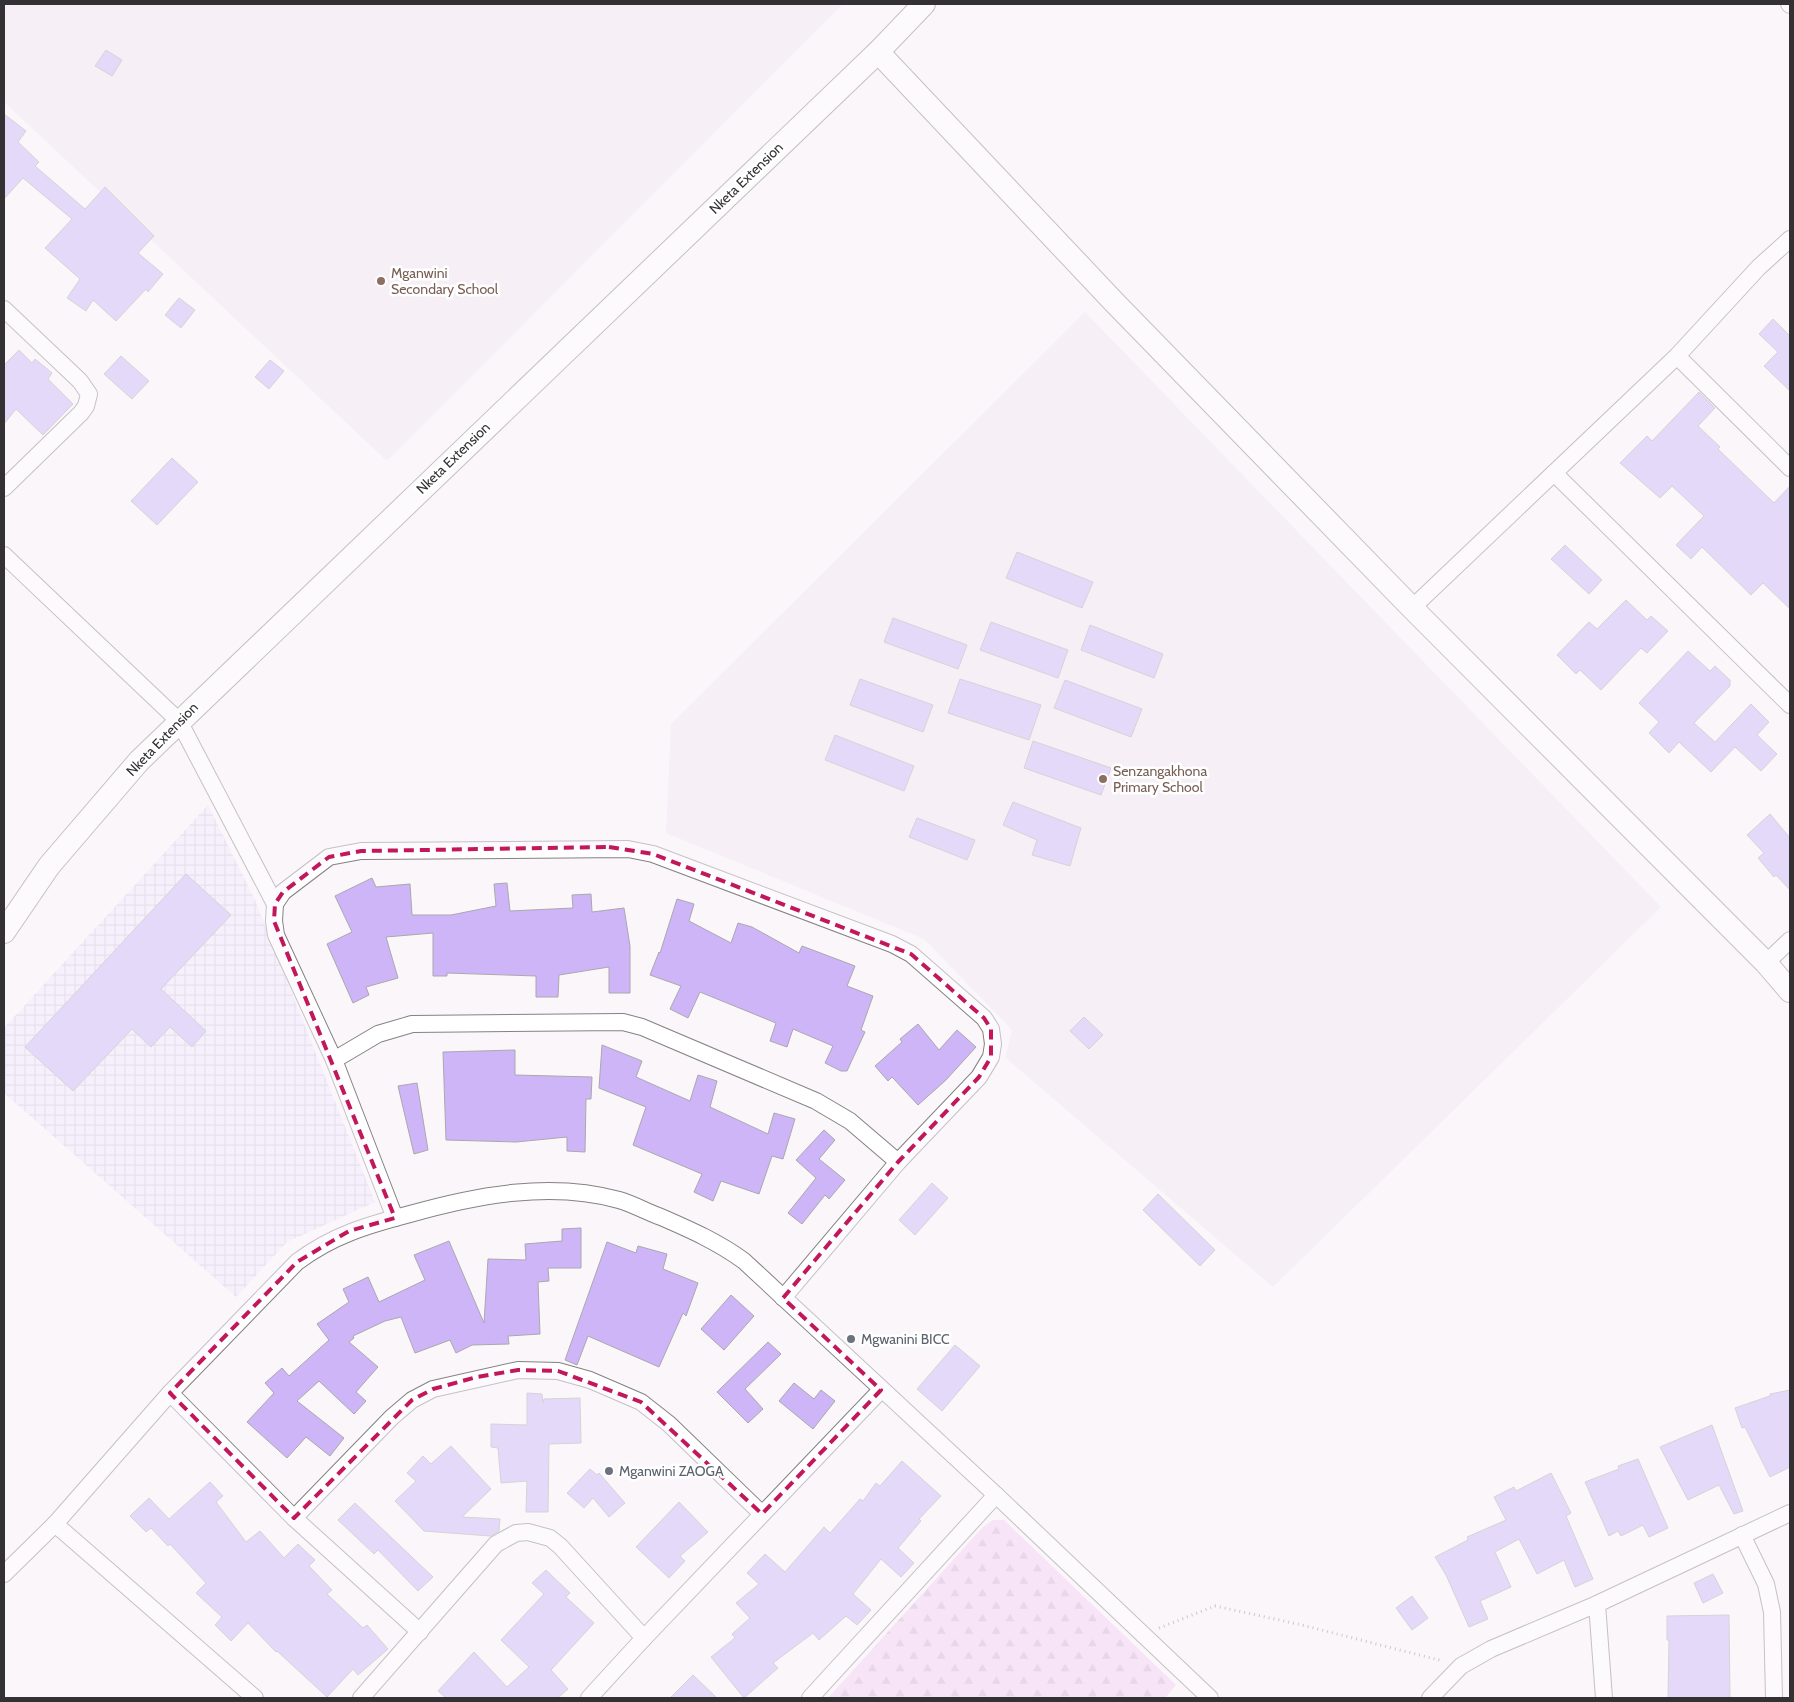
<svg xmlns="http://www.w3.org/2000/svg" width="1794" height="1702" viewBox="0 0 1794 1702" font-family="Cabin,sans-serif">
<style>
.industrial{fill:url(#industrial-grid)}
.built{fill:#f2e8f2}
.forest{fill:url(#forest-firs)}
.building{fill:#cdb5f8;stroke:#aaa8ad}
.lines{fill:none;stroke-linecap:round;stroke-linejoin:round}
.street-casing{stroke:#858185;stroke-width:18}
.secondary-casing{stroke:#858185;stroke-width:24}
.path{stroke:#959295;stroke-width:3;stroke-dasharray:1 4;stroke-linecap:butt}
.street{stroke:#fff;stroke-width:16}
.secondary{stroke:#fff;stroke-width:22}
.marked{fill:none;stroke:#c2185b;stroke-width:4;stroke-dasharray:10 6;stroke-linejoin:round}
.education-dot{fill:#8d6e63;stroke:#fff;stroke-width:2}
.worship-dot{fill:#6b7280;stroke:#fff;stroke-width:2}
.labels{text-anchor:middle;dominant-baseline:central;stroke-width:5;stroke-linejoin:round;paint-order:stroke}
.street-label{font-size:14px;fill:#333133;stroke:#fff}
.education-label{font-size:14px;fill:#785e54;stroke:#fff;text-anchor:start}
.worship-label{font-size:14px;fill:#5b616d;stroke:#fff;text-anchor:start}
</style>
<defs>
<pattern id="industrial-grid" width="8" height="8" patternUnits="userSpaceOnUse" patternTransform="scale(1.25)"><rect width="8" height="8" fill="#f1e9ff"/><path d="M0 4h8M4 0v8" fill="none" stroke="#cfc8db"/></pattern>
<pattern id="forest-firs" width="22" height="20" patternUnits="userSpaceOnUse" patternTransform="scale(1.25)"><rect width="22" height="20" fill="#f3cef4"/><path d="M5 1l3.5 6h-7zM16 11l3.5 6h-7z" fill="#d1b1d2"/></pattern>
</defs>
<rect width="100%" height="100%" fill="#faf6fa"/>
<path class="industrial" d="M208 805 254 898 375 1202 287 1242 236 1297 4 1093V1028Z"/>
<g class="built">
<path d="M4 4H843L387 461 4 102Z"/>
<path d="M1085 312 1661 907 1273 1287 1005 1057 1012 1030 924 939 666 833 671 724Z"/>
</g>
<path class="forest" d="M993 1520H1004L1176 1685 1165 1698H828L983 1527Z"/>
<g class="building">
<path d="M106 50 122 60 112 76 95 66Z"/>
<path d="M4 114 26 131 18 142 39 162 35 166 85 209 105 187 154 236 138 253 163 274 148 292 146 289 116 321 93 300 86 311 67 298 80 279 45 248 72 219 23 178 4 199Z"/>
<path d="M179 298 195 310 181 328 165 315Z"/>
<path d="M1773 319 1790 336V391L1764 366 1778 352 1759 334Z"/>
<path d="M19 350 32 363 35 359 52 373 48 379 73 404 43 435 16 409 4 424V365Z"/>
<path d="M121 356 149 381 132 399 104 374Z"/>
<path d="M270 360 284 371 269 389 255 377Z"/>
<path d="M1699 392 1715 408 1698 426 1720 447 1718 449 1774 503 1790 486V609L1763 583 1751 595 1702 547 1691 559 1676 545 1704 516 1672 486 1660 498 1620 463 1647 436 1652 441Z"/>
<path d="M172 458 198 482 157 525 131 501Z"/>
<path d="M1565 545 1602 580 1589 594 1551 559Z"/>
<path d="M1017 552 1093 582 1082 608 1006 578Z"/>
<path d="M1626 600 1647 620 1651 616 1668 631 1647 653 1641 648 1601 690 1580 670 1576 674 1557 655 1589 622 1597 629Z"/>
<path d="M893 618 967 645 958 669 884 642Z"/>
<path d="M991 622 1068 650 1058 678 980 650Z"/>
<path d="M1090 625 1163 654 1154 678 1081 650Z"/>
<path d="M1688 651 1710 671 1715 666 1730 680V686L1694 723 1715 742 1751 704 1769 722 1757 735 1777 754 1761 771 1735 747 1711 772 1679 742 1669 753 1649 733 1659 722 1639 703Z"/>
<path d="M860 679 933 705 923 732 850 705Z"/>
<path d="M960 679 1041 705 1029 740 948 713Z"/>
<path d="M1065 680 1142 709 1131 737 1054 708Z"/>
<path d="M835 735 914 766 904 791 825 760Z"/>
<path d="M1033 741 1111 768 1101 795 1024 768Z"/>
<path d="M1013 802 1081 828 1070 866 1032 855 1037 840 1003 825Z"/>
<path d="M1770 814 1790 838V890L1776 875 1774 877 1758 858 1764 853 1747 835Z"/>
<path d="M917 818 975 840 967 860 909 837Z"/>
<path d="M186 874 231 915 161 989 206 1031 192 1047 170 1027 151 1047 132 1029 73 1091 25 1047Z"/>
<path d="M372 878 376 887 410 884 412 915H451L496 906 494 884 507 883 510 911 573 908 572 895 591 894 592 912 624 908 630 946V993H609V967L559 975 558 997H536V976L447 973V976H433V933L386 937 398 978 366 987 369 995 353 1003 327 944 352 932 335 896Z"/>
<path d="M677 899 694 904 689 921 731 943 738 923 752 927 799 953 802 946 855 966 847 986 873 996 861 1030 865 1032 847 1071H841L825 1063 833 1046 793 1029 787 1047 770 1041 776 1023 700 992 688 1018 670 1009 681 986 650 975 659 952 660 953Z"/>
<path d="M1084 1017 1103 1035 1089 1049 1070 1031Z"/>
<path d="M918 1024 939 1050 957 1030 976 1047 946 1080 918 1105 892 1077 888 1081 875 1066 902 1042 900 1039Z"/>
<path d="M602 1045 642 1061 636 1077 690 1101 698 1075 717 1081 710 1107 768 1134 774 1113 795 1119 783 1159 772 1156 759 1194 721 1181 713 1201 694 1192 702 1174 633 1145 646 1107 599 1088Z"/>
<path d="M515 1050V1075L592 1077 591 1099H586L585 1152 567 1151V1137L516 1142 446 1140 443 1052Z"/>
<path d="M417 1083 428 1150 414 1154 398 1086Z"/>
<path d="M824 1130 835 1140 819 1159 845 1180 829 1199 825 1195 802 1224 788 1213 816 1178 796 1160Z"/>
<path d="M932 1183 948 1198 915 1235 899 1220Z"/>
<path d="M1158 1194 1215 1250 1200 1266 1143 1210Z"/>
<path d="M581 1228V1268H548L549 1281 538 1282 540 1334 508 1336 509 1344 472 1345 456 1353 450 1340 415 1353 401 1317 385 1321 353 1336 354 1338 349 1342 378 1367 356 1392 366 1401 354 1414 319 1381 297 1401 344 1438 330 1456 306 1437 287 1458 247 1422 274 1393 265 1383 282 1368 289 1376 329 1340 317 1324 349 1302 343 1289 368 1277 379 1302 425 1280 414 1255 449 1241 484 1323 488 1259 526 1260 525 1244 562 1241V1229Z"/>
<path d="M607 1242 636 1253 638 1246 667 1254 663 1269 698 1283 686 1316 683 1313 659 1367 588 1336 577 1365 565 1360Z"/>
<path d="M731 1295 754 1316 724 1350 701 1329Z"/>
<path d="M768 1342 781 1354 745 1389 763 1409 748 1423 717 1392Z"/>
<path d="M955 1345 980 1366 942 1411 917 1389Z"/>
<path d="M794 1383 814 1399 821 1390 835 1401 813 1429 779 1401Z"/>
<path d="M1790 1390V1467L1770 1477 1745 1427 1742 1428 1735 1408 1770 1396V1394Z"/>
<path d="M527 1393 542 1394 543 1403 544 1399 580 1398 581 1443 549 1444 548 1512H526L527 1481 501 1483 498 1448 491 1447V1424L527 1425Z"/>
<path d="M1712 1425 1743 1511 1734 1514 1719 1485 1688 1500 1660 1447Z"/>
<path d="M451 1446 491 1489 462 1517 500 1519 499 1531 490 1536 424 1531 395 1501 416 1481 407 1473 423 1456 431 1464Z"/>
<path d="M1638 1459 1668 1528 1649 1537 1643 1525 1621 1536 1618 1531 1609 1536 1585 1482 1619 1469 1618 1466Z"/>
<path d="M902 1461 941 1496 919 1519 921 1521 898 1548 914 1563 901 1577 881 1559 853 1594 871 1610 857 1625 846 1616 819 1640 813 1633 773 1663 778 1668 744 1698 711 1657 735 1638 732 1634 750 1618 736 1603 759 1584 747 1573 765 1554 785 1572 824 1527 830 1533 860 1499 863 1501 876 1483 880 1486Z"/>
<path d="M590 1469 597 1475 599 1473 625 1503 609 1517 593 1498 584 1508 567 1493Z"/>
<path d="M1551 1473 1571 1513 1566 1516 1593 1579 1575 1587 1564 1560 1537 1574 1519 1539 1495 1552 1511 1587 1480 1601 1488 1619 1469 1627 1446 1575 1435 1557 1468 1540 1467 1537 1506 1520 1494 1497 1514 1487 1516 1491Z"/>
<path d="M210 1482 223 1496 216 1502 246 1542 260 1531 284 1558 298 1544 315 1560 309 1566 332 1590 327 1594 363 1628 367 1625 388 1649 358 1675 353 1669 327 1697 277 1651 276 1652 248 1623 231 1641 215 1625 222 1617 196 1593 206 1583 170 1544 168 1546 151 1528 146 1532 130 1516 149 1498 169 1519Z"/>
<path d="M679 1502 708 1532 680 1556 685 1561 669 1578 636 1547Z"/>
<path d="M355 1503 433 1577 418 1591 378 1550 374 1554 338 1520Z"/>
<path d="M546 1570 570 1593 566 1597 594 1623 551 1670 568 1689 558 1698H446L438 1691 474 1652 507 1687 529 1667 501 1640 544 1594 532 1583Z"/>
<path d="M1713 1574 1723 1593 1703 1603 1694 1583Z"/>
<path d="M1412 1596 1428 1618 1412 1630 1396 1608Z"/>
<path d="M1729 1615 1730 1698H1668L1669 1640H1667V1616Z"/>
<path d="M693 1675 717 1698H670Z"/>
</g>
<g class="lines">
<defs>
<g id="street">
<path d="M1789 4 1790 5"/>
<path d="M4 309 80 381 89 394 86 406 81 413 4 488"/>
<path d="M1677 356 1790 468"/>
<path d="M1554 473 1790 705"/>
<path d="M4 555 179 721 275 904"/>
<path d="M1412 608 1677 356 1759 267 1790 239"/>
<path d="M1766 963 1790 940"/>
<path d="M334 1060 378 1034 412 1024 623 1022 642 1027 816 1101 850 1121 898 1162"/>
<path d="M395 1218 334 1060 276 935 274 921 275 904 283 892 329 857 361 851 628 849 653 854 892 944 911 954 984 1018 991 1029 993 1044 991 1057 979 1077 898 1162 783 1298"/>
<path d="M170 1393 294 1518 420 1632"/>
<path d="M294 1518 392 1417 412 1400 433 1389 518 1370 558 1371 590 1380 641 1402 669 1424 762 1514"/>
<path d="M55 1524 255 1698"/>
<path d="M1742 1535 1766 1584 1772 1612 1774 1698"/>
<path d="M4 1574 55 1524 170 1393 297 1262C333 1235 368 1225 410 1214 477 1195 551 1181 619 1200 633 1204 647 1212 661 1217 691 1230 718 1242 744 1261L996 1495 1210 1698"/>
<path d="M1597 1604 1604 1698"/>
<path d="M361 1698 496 1544 516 1533 528 1532 550 1538 560 1546 644 1638"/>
<path d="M589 1698 644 1638 881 1390"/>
<path d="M810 1698 996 1495"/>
<path d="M1430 1698 1461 1666 1491 1649 1597 1604 1790 1513"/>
</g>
<g id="secondary">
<path d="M878 52 1114 302 1412 608 1766 963 1790 991"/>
<path d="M4 932 49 866 139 761 878 52 924 4"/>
</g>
</defs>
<use href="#street" class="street-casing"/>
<use href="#secondary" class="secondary-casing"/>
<path class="path" d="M1159 1628 1215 1606 1302 1625 1443 1661"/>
<use href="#street" class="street"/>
<use href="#secondary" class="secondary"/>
</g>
<path d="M0 0H1794V1702H0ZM609 847 653 854 911 954 984 1018 991 1029V1057L979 1077 898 1162 783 1298 881 1390 762 1514 641 1402 558 1371 518 1370 477 1377 433 1389 412 1400 294 1518 170 1393 297 1262 349 1231 395 1218 274 921 275 904 283 892 329 857 361 851Z" fill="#faf6fa" fill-opacity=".55" fill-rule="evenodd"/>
<path class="marked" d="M609 847 653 854 911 954 984 1018 991 1029V1057L979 1077 898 1162 783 1298 881 1390 762 1514 641 1402 558 1371 518 1370 477 1377 433 1389 412 1400 294 1518 170 1393 297 1262 349 1231 395 1218 274 921 275 904 283 892 329 857 361 851Z"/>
<g class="education-dot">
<circle cx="381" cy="281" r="5"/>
<circle cx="1103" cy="779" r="5"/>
</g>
<g class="worship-dot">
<circle cx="851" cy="1339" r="5"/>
<circle cx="609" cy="1471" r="5"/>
</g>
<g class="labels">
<g class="street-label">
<text transform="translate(746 178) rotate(-44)">Nketa Extension</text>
<text transform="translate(453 458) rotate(-44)">Nketa Extension</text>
<text transform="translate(162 739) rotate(-46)">Nketa Extension</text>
</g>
<g class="education-label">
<text x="391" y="273">Mganwini<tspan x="391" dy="16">Secondary School</tspan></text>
<text x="1113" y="771">Senzangakhona<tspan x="1113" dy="16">Primary School</tspan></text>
</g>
<g class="worship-label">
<text x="861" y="1339">Mgwanini BICC</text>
<text x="619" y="1471">Mganwini ZAOGA</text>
</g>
</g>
<rect width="1794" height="1702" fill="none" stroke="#333133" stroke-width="10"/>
</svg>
